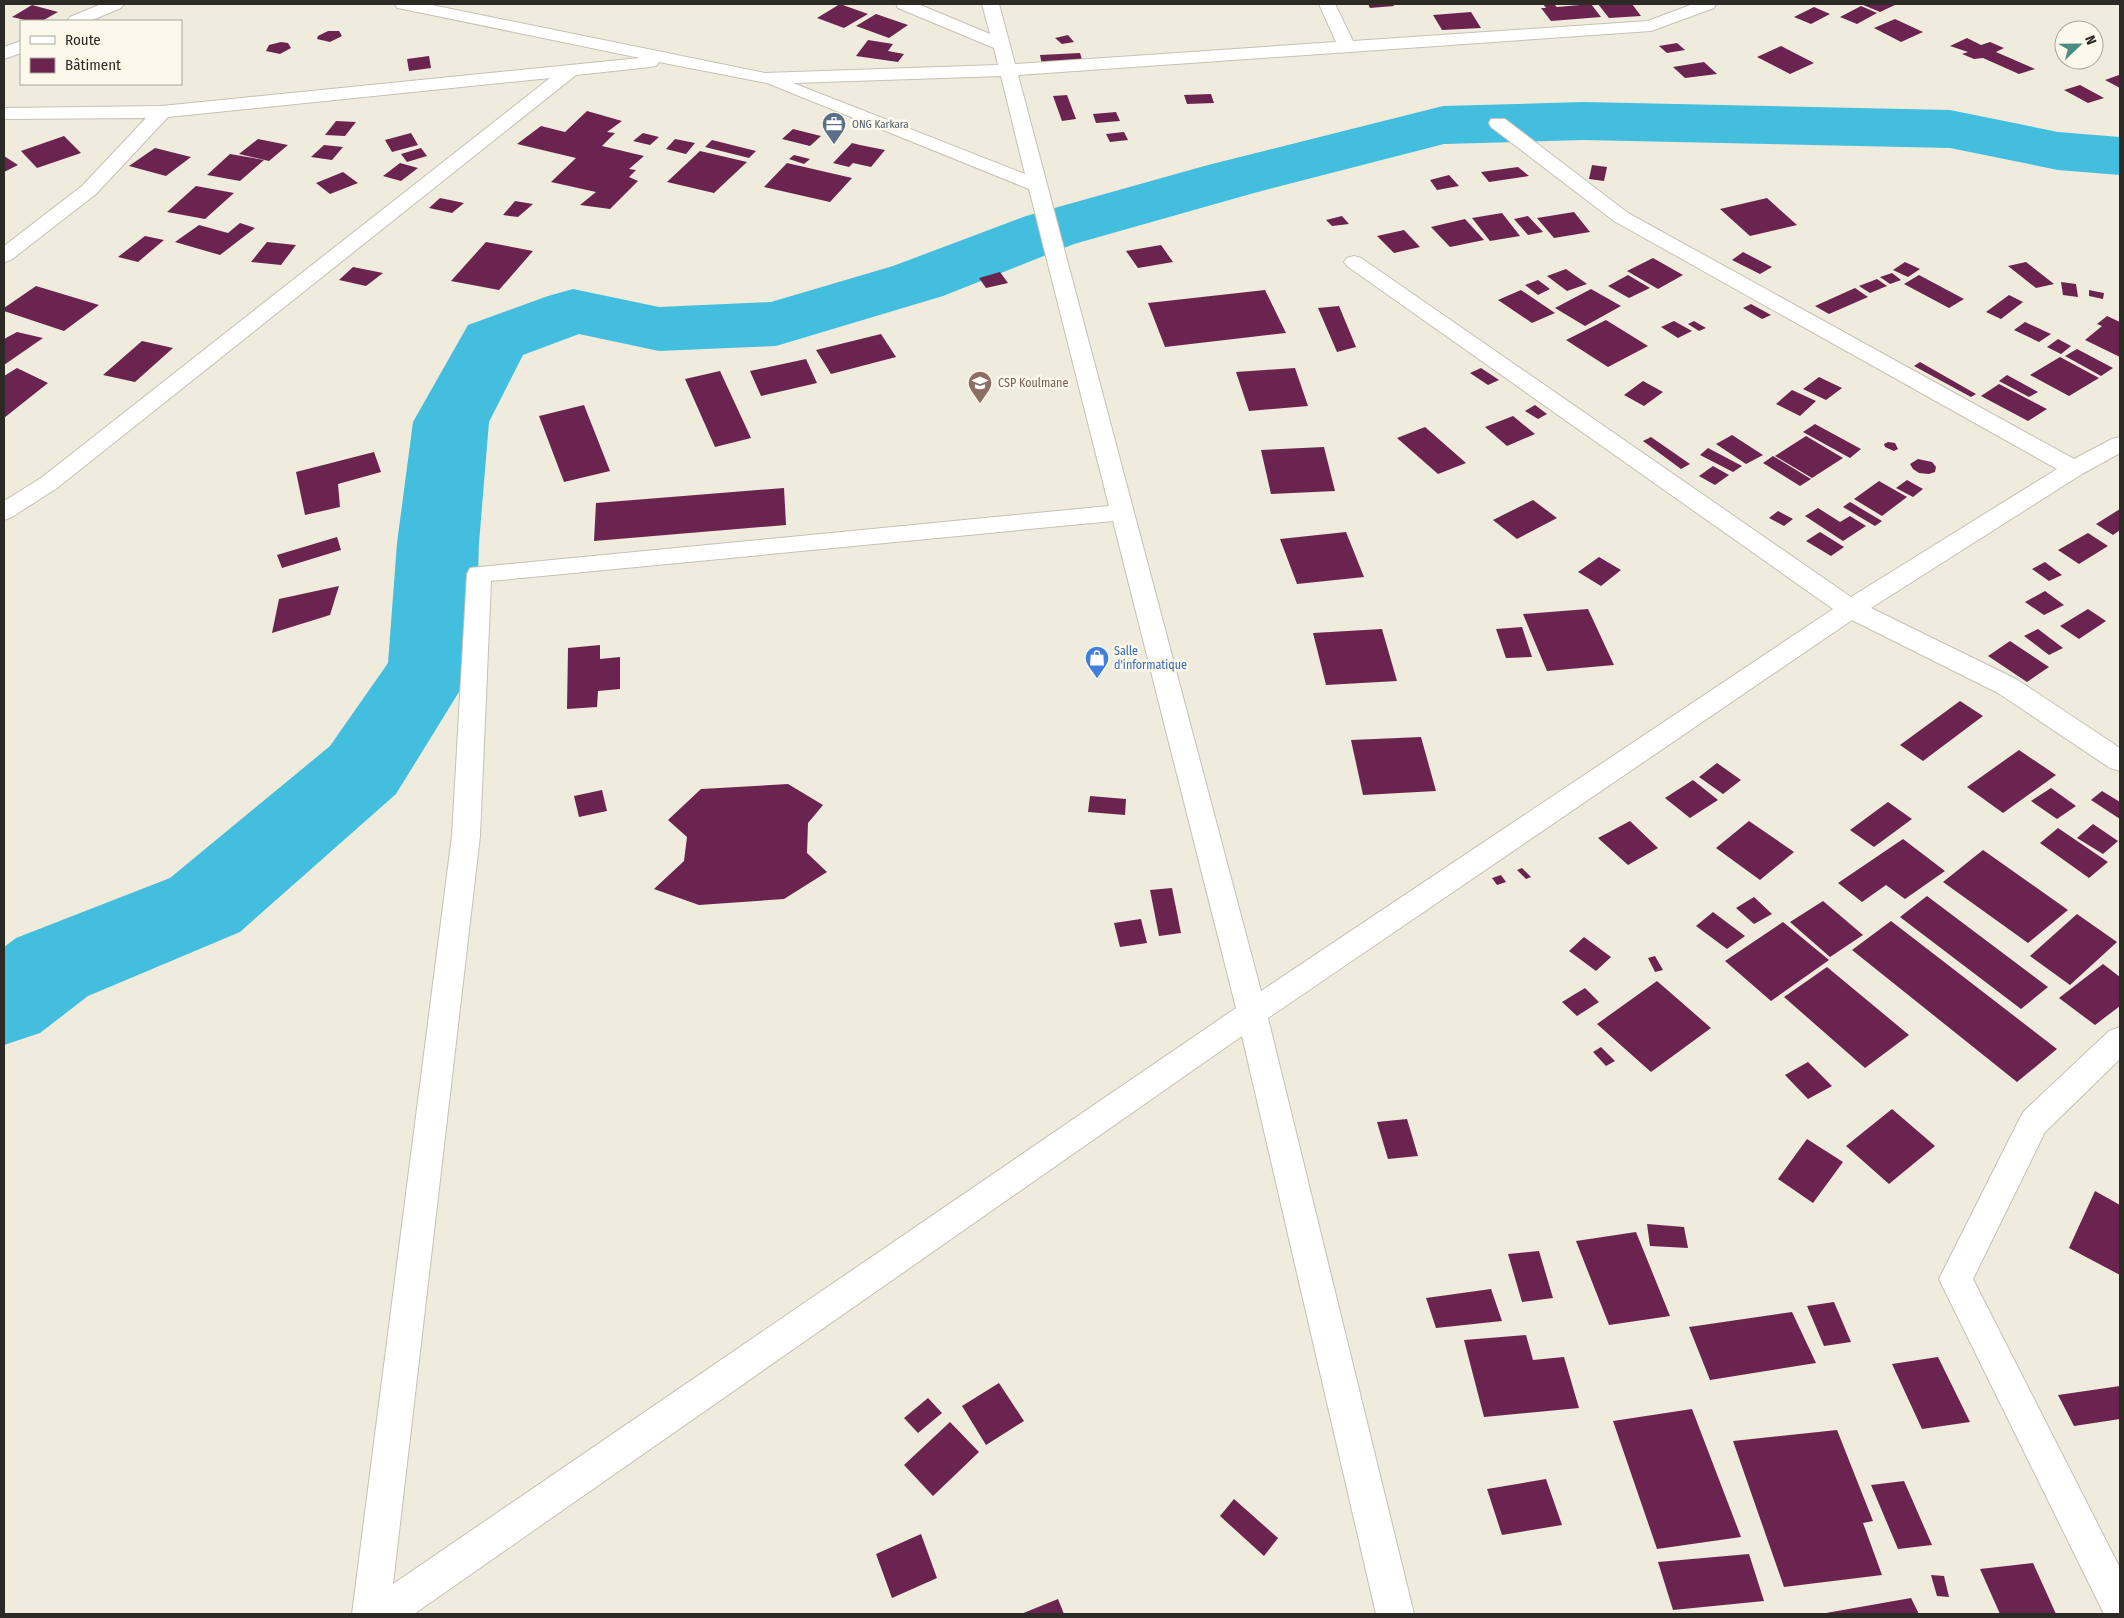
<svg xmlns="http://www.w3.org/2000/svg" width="2124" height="1618" viewBox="0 0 2124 1618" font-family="'Fira Sans Condensed',sans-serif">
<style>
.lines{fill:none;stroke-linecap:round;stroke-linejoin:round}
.river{fill:#44bedf;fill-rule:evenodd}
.building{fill:#6b2450}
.street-casing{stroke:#c5c2b4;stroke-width:2}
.street{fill:#fff;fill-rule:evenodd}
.labels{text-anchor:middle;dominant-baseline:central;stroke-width:5;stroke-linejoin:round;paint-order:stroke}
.far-service-label{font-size:11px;fill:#4e5e75;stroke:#fcf8ea;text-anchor:start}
.education-label{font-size:12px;fill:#785e54;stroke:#fcf8ea;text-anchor:start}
.shop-label{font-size:12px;fill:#366cbe;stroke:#fcf8ea;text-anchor:start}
</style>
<rect width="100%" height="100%" fill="#efebdd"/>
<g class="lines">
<path class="river" d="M1583 102 1950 110 2058 132 2120 137V175L2058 170 1950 148 1583 140 1444 144 1254 193 1074 244 943 296 776 346 659 351 579 334 523 355 489 422 479 543 475 666 396 794 240 932 88 996 40 1033 4 1045V947L16 938 170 878 330 746 388 663 397 543 413 422 468 325 548 296 573 289 659 307 771 302 893 266 1026 216 1208 165 1443 106Z"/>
</g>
<g class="building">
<path d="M840 4 868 14 844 28 817 18Z"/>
<path d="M1368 4H1393L1394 6 1370 8Z"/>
<path d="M1543 4H1554L1557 7 1591 4 1601 17 1551 21 1541 8H1546Z"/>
<path d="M1598 4H1632L1641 16 1609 18Z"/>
<path d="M1861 4H1897L1880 12Z"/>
<path d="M32 5 58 12 42 21H29L12 17Z"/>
<path d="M1861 6 1877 13 1857 24 1840 17Z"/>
<path d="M1814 7 1830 14 1811 24 1794 17Z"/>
<path d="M1471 12 1481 28 1442 30 1433 15Z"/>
<path d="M876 14 908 25 889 38 856 26Z"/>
<path d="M1895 19 1923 32 1901 42 1874 28Z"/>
<path d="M328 31H339L342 36 330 42 317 39 318 36Z"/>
<path d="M1068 35 1074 42 1062 44 1055 38Z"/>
<path d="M1967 38 1981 45 1990 42 2004 48 1996 52 2035 69 2019 74 1983 58 1974 59 1962 54 1968 52 1950 46Z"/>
<path d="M868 40 893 44 888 51 904 54 898 62 856 56Z"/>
<path d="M281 42 288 43 291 48 280 54 266 51 269 45Z"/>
<path d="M1677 43 1685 50 1667 53 1659 46Z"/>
<path d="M1781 46 1814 63 1790 74 1757 57Z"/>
<path d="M1080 53 1083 63 1042 65 1040 55Z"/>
<path d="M429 56 431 68 409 71 407 59Z"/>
<path d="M1704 62 1717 74 1685 78 1673 67Z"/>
<path d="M2120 75V88L2105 80 2119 75Z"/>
<path d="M2080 85 2104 98 2088 103 2064 90Z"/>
<path d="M1211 94 1214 103 1187 104 1184 95Z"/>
<path d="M1067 95 1076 119 1062 121 1053 96Z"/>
<path d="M587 111 622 121 607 132 615 133 602 146 644 156 629 169 636 170 629 177 638 181 610 209 580 205 596 192 551 182 576 158 517 144 541 126 565 132Z"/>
<path d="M1116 112 1120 121 1096 123 1093 114Z"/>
<path d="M336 121 356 122 345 136 325 135Z"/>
<path d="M793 129 821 136 810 146 782 139Z"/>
<path d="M1124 132 1128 140 1110 142 1106 134Z"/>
<path d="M411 133 418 145 392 152 385 140Z"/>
<path d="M643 133 659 137 650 145 633 141Z"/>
<path d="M64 136 81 153 37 168 21 151Z"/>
<path d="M258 139 288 145 269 161 239 154Z"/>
<path d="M675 139 695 143 686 154 666 149Z"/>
<path d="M712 140 756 151 749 158 705 147Z"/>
<path d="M852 143 860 145 885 150 871 167 853 163 849 167 833 163Z"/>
<path d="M324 145 343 147 332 160 311 157Z"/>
<path d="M155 148 191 157 166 176 129 166Z"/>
<path d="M421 148 427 156 407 162 401 154Z"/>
<path d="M700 151 747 162 714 193 667 182Z"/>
<path d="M230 154 264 160 240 181 207 175Z"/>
<path d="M794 155 810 159 804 164 789 159Z"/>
<path d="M4 156 18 165 4 172Z"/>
<path d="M400 163 418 168 401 181 383 176Z"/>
<path d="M787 163 852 178 830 202 764 187Z"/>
<path d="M1592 165 1607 167 1604 181 1589 179Z"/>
<path d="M1518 167 1529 176 1489 182 1481 172Z"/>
<path d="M343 172 358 183 330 194 316 183Z"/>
<path d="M1449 175 1459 186 1437 190 1430 180Z"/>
<path d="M196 186 234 193 205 219 167 212Z"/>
<path d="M440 198 464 203 452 213 429 208Z"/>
<path d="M1767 198 1797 225 1750 236 1720 209Z"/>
<path d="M515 201 533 204 518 217 503 215Z"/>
<path d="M1574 212 1590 232 1554 238 1537 218Z"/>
<path d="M1502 213 1520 236 1490 241 1472 218Z"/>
<path d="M1342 216 1349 224 1332 226 1326 220Z"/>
<path d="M1528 216 1543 232 1528 235 1514 219Z"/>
<path d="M1465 219 1484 240 1450 247 1431 227Z"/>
<path d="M240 223 255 228 220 255 175 242 199 225 228 233Z"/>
<path d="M1404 230 1420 247 1394 253 1377 236Z"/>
<path d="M145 236 164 240 138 262 118 257Z"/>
<path d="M267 242 296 245 281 265 251 262Z"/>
<path d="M486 242 533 251 499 290 451 281Z"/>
<path d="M1161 245 1173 262 1138 268 1126 251Z"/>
<path d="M1743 252 1772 267 1760 274 1732 260Z"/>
<path d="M1653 258 1683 275 1658 289 1627 271Z"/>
<path d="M1905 262 1920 269 1908 277 1893 270Z"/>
<path d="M2026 262 2054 284 2036 288 2008 266Z"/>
<path d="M353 267 383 273 366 286 339 280Z"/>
<path d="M1566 269 1587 284 1567 291 1547 276Z"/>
<path d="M1000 272 1008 283 986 288 979 278Z"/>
<path d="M1892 273 1901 280 1890 284 1880 277Z"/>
<path d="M1628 275 1650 288 1629 298 1608 286Z"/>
<path d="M1919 275 1964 299 1949 308 1904 284Z"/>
<path d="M1877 279 1887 286 1870 293 1859 286Z"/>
<path d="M1538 280 1550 289 1538 295 1525 285Z"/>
<path d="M2061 282 2076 284 2078 297 2063 295Z"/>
<path d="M36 286 99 305 64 331 4 311V308Z"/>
<path d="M1855 288 1868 297 1829 314 1815 306Z"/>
<path d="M1591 289 1621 306 1585 326 1555 308Z"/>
<path d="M1265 290 1286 333 1165 347 1148 303Z"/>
<path d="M1521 290 1555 313 1532 323 1498 300Z"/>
<path d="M2089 290 2104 293 2103 299 2089 296Z"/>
<path d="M2009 295 2023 302 2001 319 1986 312Z"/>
<path d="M1751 304 1771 315 1762 319 1743 308Z"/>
<path d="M1339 306 1356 347 1337 352 1318 308Z"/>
<path d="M2107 316 2120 322V357L2085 340 2102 326 2097 324Z"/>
<path d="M1606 320 1648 346 1608 367 1566 340Z"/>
<path d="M1674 321 1692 331 1678 338 1661 327Z"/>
<path d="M1694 321 1706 328 1699 331 1688 324Z"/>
<path d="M2025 322 2051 334 2039 342 2014 330Z"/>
<path d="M17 332 43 338 4 365V339Z"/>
<path d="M881 334 896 357 831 374 816 350Z"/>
<path d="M2058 339 2071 346 2061 354 2047 347Z"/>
<path d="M142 341 173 348 135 382 103 375Z"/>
<path d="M2077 349 2113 368 2101 376 2065 356Z"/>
<path d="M2060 357 2099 378 2069 396 2030 375Z"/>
<path d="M806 359 817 383 761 396 750 371Z"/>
<path d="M1920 362 1976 394 1971 397 1914 366Z"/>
<path d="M17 368 48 383 4 418V376Z"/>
<path d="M1295 368 1308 406 1249 411 1236 372Z"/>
<path d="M1481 368 1499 380 1488 385 1470 373Z"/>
<path d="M720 371 751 438 715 447 685 379Z"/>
<path d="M2007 375 2038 392 2029 397 1999 381Z"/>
<path d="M1819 377 1842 388 1826 400 1803 389Z"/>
<path d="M1643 381 1663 392 1644 406 1624 395Z"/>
<path d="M1999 384 2047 409 2028 421 1981 396Z"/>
<path d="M1792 390 1816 401 1800 416 1776 404Z"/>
<path d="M584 405 610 471 564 482 539 416Z"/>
<path d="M1535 405 1547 414 1538 419 1525 411Z"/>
<path d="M1513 416 1535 434 1507 446 1485 427Z"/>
<path d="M1815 424 1861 449 1850 458 1803 432Z"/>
<path d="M1425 427 1466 463 1438 474 1397 438Z"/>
<path d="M1732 435 1763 455 1746 464 1716 444Z"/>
<path d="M1806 436 1843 458 1812 478 1775 456Z"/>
<path d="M1651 437 1690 464 1681 469 1643 441Z"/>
<path d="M1888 442 1895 443 1898 449 1894 451 1885 447 1884 444Z"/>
<path d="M1324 447 1335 491 1271 494 1261 450Z"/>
<path d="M1708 448 1742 466 1733 472 1700 455Z"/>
<path d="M374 452 381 472 338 484 340 507 305 515 296 472Z"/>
<path d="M1773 456 1811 479 1800 486 1763 463Z"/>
<path d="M1918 459 1932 462 1936 467 1935 472 1929 474 1919 473 1913 469 1910 464Z"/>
<path d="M1713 466 1729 475 1715 485 1699 476Z"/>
<path d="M1907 480 1923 489 1913 497 1896 488Z"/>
<path d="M1879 481 1907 497 1882 516 1854 499Z"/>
<path d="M784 488 786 525 594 541 596 503Z"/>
<path d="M1533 500 1557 518 1517 539 1493 520Z"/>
<path d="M1850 502 1882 521 1875 526 1843 507Z"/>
<path d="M1818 508 1840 522 1850 516 1866 526 1843 541 1805 516Z"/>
<path d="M2120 509V530L2113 535 2096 524Z"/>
<path d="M1778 511 1793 519 1784 526 1769 518Z"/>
<path d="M1346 532 1364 577 1297 584 1280 539Z"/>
<path d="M1820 532 1844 547 1831 556 1806 541Z"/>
<path d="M2088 533 2108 546 2079 564 2058 550Z"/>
<path d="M337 537 341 550 282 568 277 555Z"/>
<path d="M1599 557 1621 570 1601 586 1578 572Z"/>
<path d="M2045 562 2062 575 2049 581 2032 569Z"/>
<path d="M339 586 330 615 272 633 279 599Z"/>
<path d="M2045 591 2064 605 2044 615 2025 602Z"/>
<path d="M1588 609 1614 665 1547 671 1523 614Z"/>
<path d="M2088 609 2106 621 2079 639 2060 626Z"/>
<path d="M1522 627 1532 657 1506 658 1496 629Z"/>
<path d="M1382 629 1397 681 1326 685 1313 633Z"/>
<path d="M2038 629 2063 648 2049 655 2024 636Z"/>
<path d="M2010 641 2049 667 2027 682 1988 656Z"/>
<path d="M600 645V659L620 657V689L598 691 597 707 567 709 568 648Z"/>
<path d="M1960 701 1983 716 1923 761 1900 745Z"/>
<path d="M1421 737 1436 791 1363 795 1351 740Z"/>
<path d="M2019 750 2056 775 2003 813 1967 787Z"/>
<path d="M1717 763 1741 780 1723 794 1699 777Z"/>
<path d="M1693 780 1718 800 1690 818 1665 798Z"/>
<path d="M788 784 823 805 808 823 807 853 827 872 784 899 699 905 654 889 684 861 687 837 668 820 701 789Z"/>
<path d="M2051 788 2076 806 2057 819 2031 801Z"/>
<path d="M602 790 607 811 579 817 574 796Z"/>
<path d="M2102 791 2120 802V819L2091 800Z"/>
<path d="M1090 796 1126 799 1125 815 1088 812Z"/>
<path d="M1888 802 1912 819 1874 847 1850 830Z"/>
<path d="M1630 821 1658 848 1628 865 1598 838Z"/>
<path d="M1749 821 1794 852 1760 880 1716 848Z"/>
<path d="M2093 824 2118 841 2103 854 2077 838Z"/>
<path d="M2058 828 2108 862 2089 878 2040 843Z"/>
<path d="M1903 839 1945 871 1905 899 1886 885 1862 902 1838 883Z"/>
<path d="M1983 850 2068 910 2028 943 1943 882Z"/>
<path d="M1522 868 1531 877 1526 879 1517 870Z"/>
<path d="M1501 875 1506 882 1497 885 1492 878Z"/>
<path d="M1172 888 1181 933 1159 936 1150 890Z"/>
<path d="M1927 896 2048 987 2021 1009 1900 917Z"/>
<path d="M1754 897 1772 914 1754 924 1736 908Z"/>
<path d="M1823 901 1863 935 1830 957 1790 922Z"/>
<path d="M1713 912 1745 936 1727 949 1696 926Z"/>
<path d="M2077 914 2117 942 2070 985 2030 956Z"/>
<path d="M1141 919 1147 943 1120 947 1114 923Z"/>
<path d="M1891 921 2057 1049 2017 1082 1852 950Z"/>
<path d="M1783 922 1829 960 1771 1001 1725 961Z"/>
<path d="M1584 937 1611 957 1596 971 1569 951Z"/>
<path d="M1655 956 1663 970 1655 972 1648 958Z"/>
<path d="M2103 964 2120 977V1006L2095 1025 2059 998Z"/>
<path d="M1827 967 1909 1035 1865 1068 1784 997Z"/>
<path d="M1657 981 1711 1028 1651 1072 1597 1024Z"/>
<path d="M1585 988 1599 1002 1577 1016 1562 1002Z"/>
<path d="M1601 1047 1615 1061 1606 1066 1593 1052Z"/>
<path d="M1808 1062 1832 1086 1808 1099 1785 1075Z"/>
<path d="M1892 1109 1935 1146 1889 1184 1846 1146Z"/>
<path d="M1407 1119 1418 1156 1388 1159 1377 1122Z"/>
<path d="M1807 1139 1843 1162 1813 1203 1778 1179Z"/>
<path d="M2095 1191 2120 1205V1275L2069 1248Z"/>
<path d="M1647 1224 1684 1227 1688 1248 1650 1246Z"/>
<path d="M1636 1232 1670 1316 1609 1325 1576 1241Z"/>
<path d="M1539 1251 1553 1298 1522 1302 1508 1254Z"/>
<path d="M1491 1289 1502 1321 1436 1328 1426 1298Z"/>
<path d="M1834 1302 1851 1342 1824 1346 1807 1306Z"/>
<path d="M1792 1312 1816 1363 1710 1380 1689 1327Z"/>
<path d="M1526 1335 1533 1360 1564 1357 1579 1408 1484 1417 1464 1340Z"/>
<path d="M1938 1357 1970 1422 1922 1429 1892 1364Z"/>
<path d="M999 1383 1024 1421 986 1445 962 1406Z"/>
<path d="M2120 1386V1419L2074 1426 2058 1395Z"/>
<path d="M928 1398 942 1413 918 1433 904 1418Z"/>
<path d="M1692 1409 1741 1537 1657 1549 1613 1421Z"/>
<path d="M950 1422 979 1452 933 1496 904 1465Z"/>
<path d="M1837 1430 1873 1521 1863 1523 1882 1575 1784 1587 1733 1441Z"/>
<path d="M1546 1479 1562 1525 1502 1535 1487 1489Z"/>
<path d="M1904 1481 1932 1545 1898 1549 1871 1485Z"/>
<path d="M1234 1499 1278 1538 1264 1556 1220 1516Z"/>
<path d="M921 1534 937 1578 892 1598 876 1554Z"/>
<path d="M1749 1554 1764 1601 1673 1610 1658 1562Z"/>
<path d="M2033 1563 2056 1614H2000L1980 1569Z"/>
<path d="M1931 1575 1944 1576 1949 1597 1937 1596Z"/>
<path d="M1911 1598 1919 1614H1826V1613Z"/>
<path d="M1058 1599 1064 1614H1021Z"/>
</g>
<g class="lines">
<defs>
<g id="street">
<path d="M101 4H124L121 8 90 21H67L70 17Z"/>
<path d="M395 4H427L765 73 998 65 994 48 898 8 896 4H918L990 34 982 4H999L1015 64 1336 42 1319 4H1335L1353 41 1648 21 1693 4H1716L1714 8 1651 31 1018 75 1261 991 1833 609 1347 266 1344 262 1347 258 1354 256 1361 258 1851 597 2057 469 1614 221 1491 127 1489 123 1491 119H1505L1628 213 2074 459 2112 439 2120 437V453L2082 474 1871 608 2016 679 2120 748V771L2110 768 1998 693 1852 620 1268 1018 1414 1614H1376L1242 1036 414 1614H352L452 836 467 574 470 568 1109 506 1029 189 767 83 659 62 656 66 650 67 576 75 57 488 12 517 4 520V501L41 478 550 78 168 117 96 194 11 260 4 262V246L82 186 146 118 4 119V108L162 106 640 58 403 9 397 8ZM1001 76 1025 174 793 83ZM1113 521 1236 1008 393 1584 480 836 491 581Z"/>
<path d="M21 41V53L4 59V47Z"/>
<path d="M2120 1027V1059L2045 1132 1973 1279 2120 1568V1614H2104L1939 1279 2023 1112 2109 1031Z"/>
</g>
</defs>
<use href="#street" class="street-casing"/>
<use href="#street" class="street"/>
</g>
<defs>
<symbol id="office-pin" viewBox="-11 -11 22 30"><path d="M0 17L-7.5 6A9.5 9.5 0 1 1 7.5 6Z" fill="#5c6f8a" stroke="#fcf8ea"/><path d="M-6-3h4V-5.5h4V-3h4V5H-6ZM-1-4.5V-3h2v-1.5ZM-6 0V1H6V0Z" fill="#fff"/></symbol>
<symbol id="school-pin" viewBox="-11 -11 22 30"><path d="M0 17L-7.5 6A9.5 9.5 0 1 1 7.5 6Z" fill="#8d6e63" stroke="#fcf8ea"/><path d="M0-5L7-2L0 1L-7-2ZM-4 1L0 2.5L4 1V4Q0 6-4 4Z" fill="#fff"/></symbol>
<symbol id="shop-pin" viewBox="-11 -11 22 30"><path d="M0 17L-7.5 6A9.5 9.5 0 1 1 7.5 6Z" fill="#3f7fe0" stroke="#fcf8ea"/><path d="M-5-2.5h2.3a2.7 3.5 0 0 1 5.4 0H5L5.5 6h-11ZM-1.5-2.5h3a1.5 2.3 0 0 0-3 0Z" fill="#fff"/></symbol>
</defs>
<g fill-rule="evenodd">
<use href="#office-pin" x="820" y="110" width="28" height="38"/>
<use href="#school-pin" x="966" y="369" width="28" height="38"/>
<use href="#shop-pin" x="1083" y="644" width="28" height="38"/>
</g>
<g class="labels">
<g class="far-service-label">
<text x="852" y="124">ONG Karkara</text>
</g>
<g class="education-label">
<text x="998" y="383">CSP Koulmane</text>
</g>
<g class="shop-label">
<text x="1114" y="651">Salle<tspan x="1114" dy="14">d'informatique</tspan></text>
</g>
</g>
<rect width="2124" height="1618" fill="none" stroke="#2b2a25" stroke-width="10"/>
<rect x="20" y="20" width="162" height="65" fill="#fcf8ea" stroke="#a8a69b"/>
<rect x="30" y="36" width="25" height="8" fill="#ffffff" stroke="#a8a69b"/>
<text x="65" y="45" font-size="15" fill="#2b2a25">Route</text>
<rect x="30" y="58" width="25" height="15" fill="#6b2450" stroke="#a8a69b"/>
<text x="65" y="70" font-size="15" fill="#2b2a25">Bâtiment</text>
<g transform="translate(2079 45) rotate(68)"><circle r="24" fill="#fcf8ea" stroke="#a8a69b"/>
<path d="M0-4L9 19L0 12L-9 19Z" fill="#488d82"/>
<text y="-8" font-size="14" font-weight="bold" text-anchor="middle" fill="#2b2a25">N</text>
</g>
</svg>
